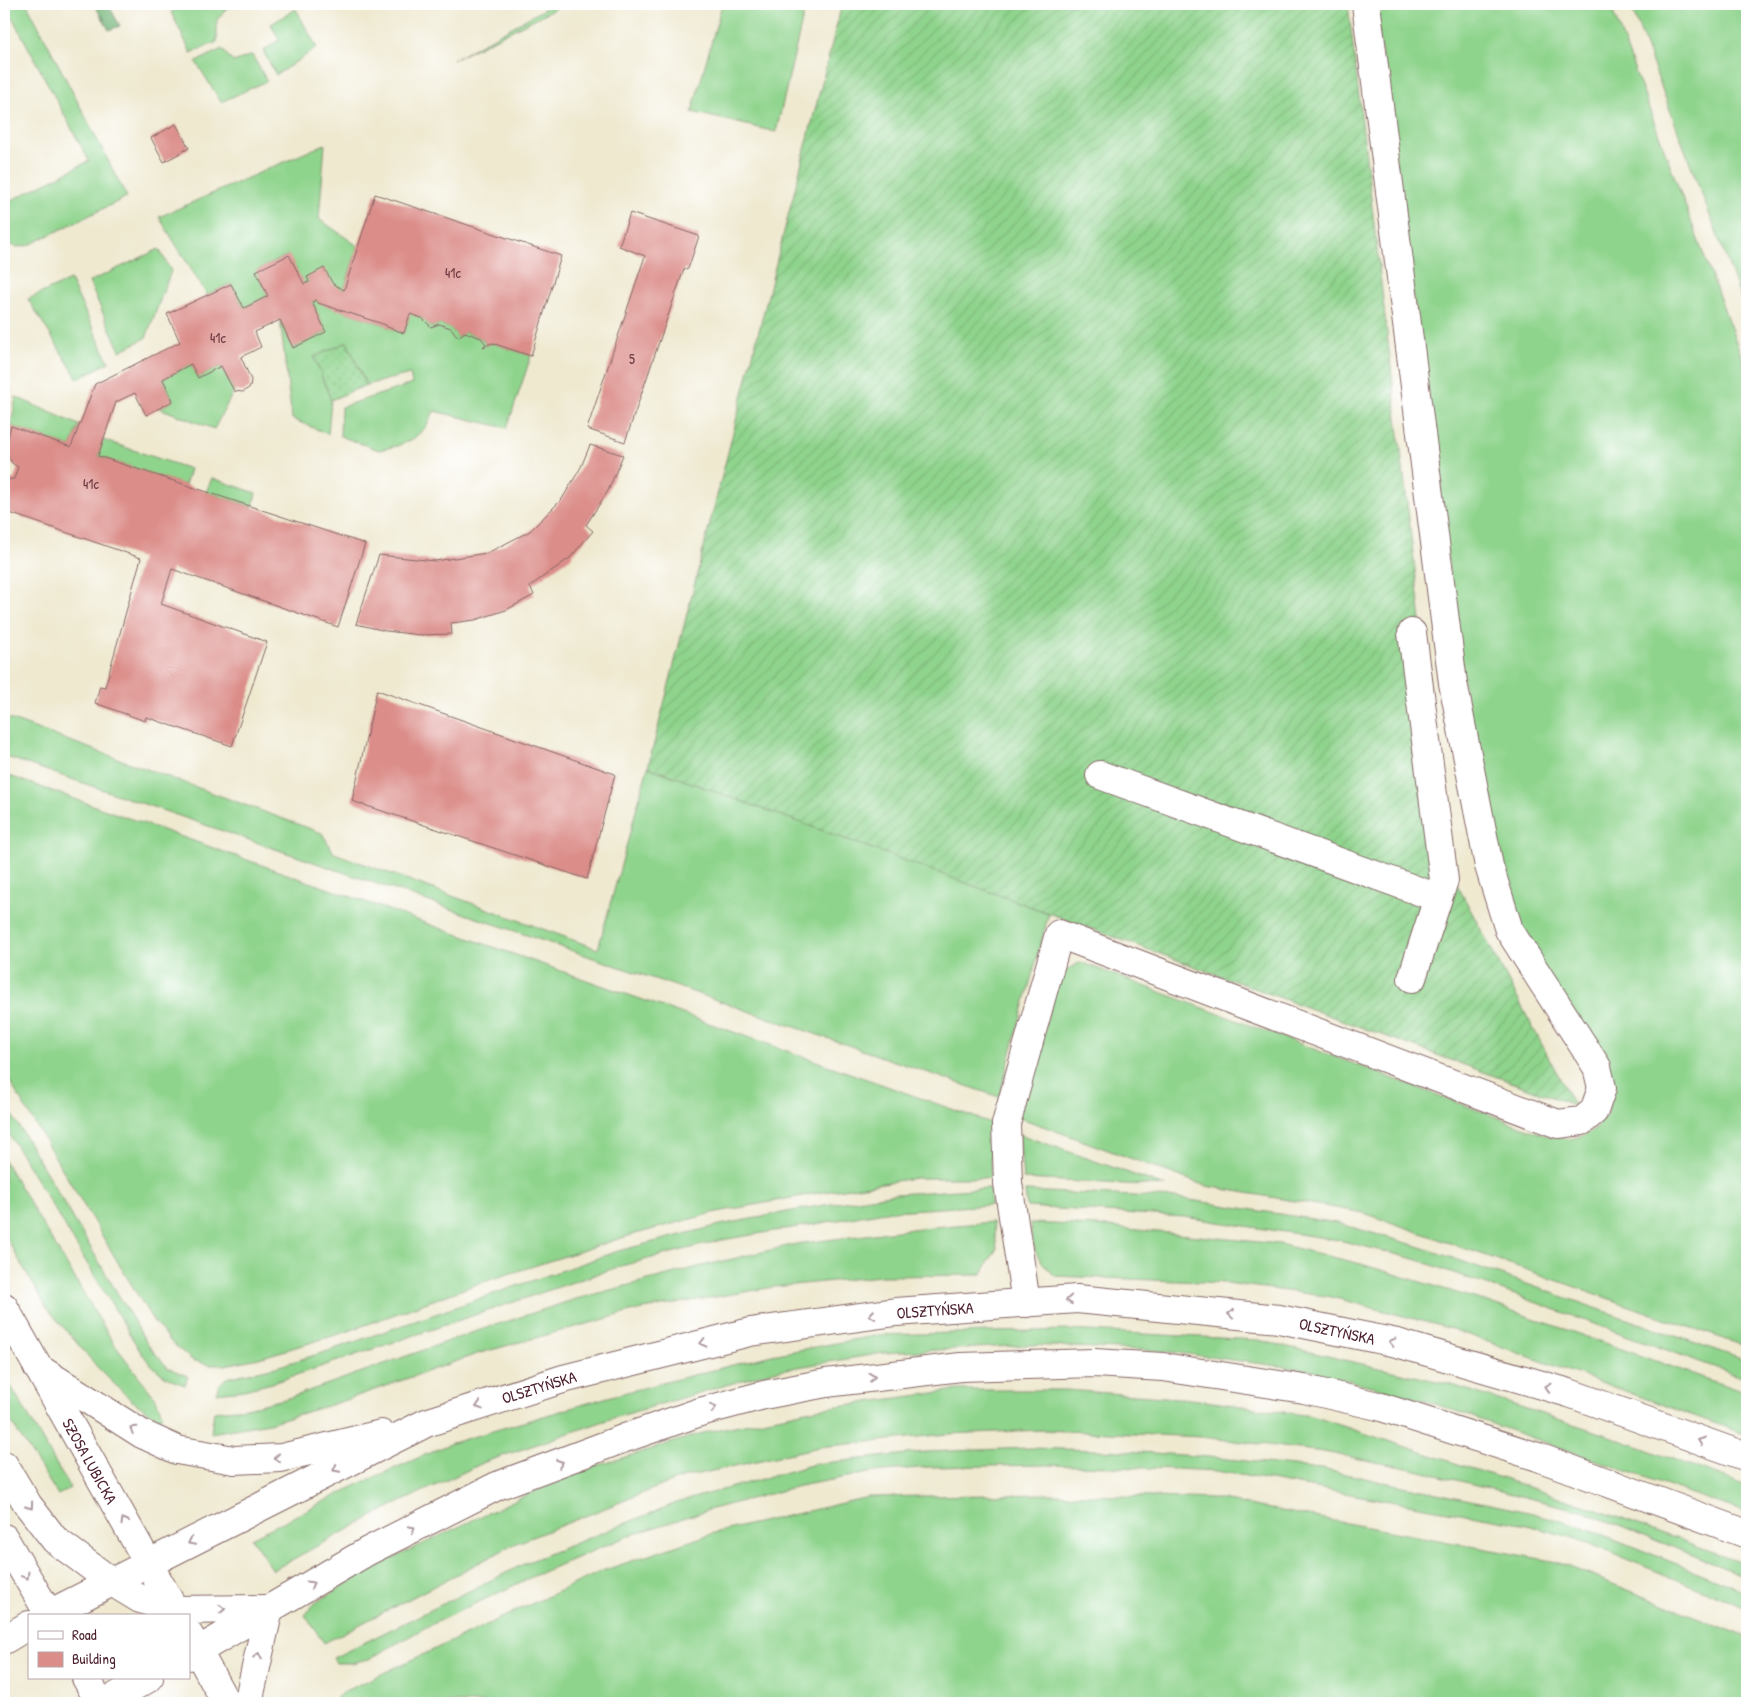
<svg xmlns="http://www.w3.org/2000/svg" width="1751" height="1707" viewBox="0 0 1751 1707" font-family="'Patrick Hand',sans-serif">
<style>
.grass{fill:#8fd48d;stroke:#6c7a5c}
.forest{fill:url(#forest-firs);stroke:#5e6a52}
.park{fill:url(#park-dots);stroke:#6c7a5c}
.garden{fill:url(#garden-furrows);stroke:#6c7a5c}
.building{fill:#db8d89}
.lines{fill:none;stroke-linecap:round;stroke-linejoin:round}
.minor-casing{stroke:#846665;stroke-width:30}
.major-casing{stroke:#846665;stroke-width:30}
.minor{stroke:#fff;stroke-width:28}
.major{stroke:#fff;stroke-width:28}
.oneway{stroke:#ae9aa0}
.labels{text-anchor:middle;dominant-baseline:central;stroke-width:5;stroke-linejoin:round;paint-order:stroke}
.number-label{font-size:14px;fill:#6e3a42}
.street-label{font-size:16px;fill:#4a1f2b;stroke:#fff}
</style>
<defs>
<pattern id="forest-firs" width="22" height="20" patternUnits="userSpaceOnUse" patternTransform="scale(1.25)"><rect width="22" height="20" fill="#73b678"/><path d="M5 1l3.5 6h-7zM16 11l3.5 6h-7z" fill="#609363"/></pattern>
<pattern id="park-dots" width="8" height="8" patternUnits="userSpaceOnUse" patternTransform="scale(1.25)"><rect width="8" height="8" fill="#8fd48d"/><path d="M2 2h.1M6 6h.1" fill="none" stroke="#7db67a" stroke-width="1.8" stroke-linecap="round"/></pattern>
<pattern id="garden-furrows" width="10" height="10" patternUnits="userSpaceOnUse" patternTransform="scale(1.25)"><rect width="10" height="10" fill="#8fd48d"/><path d="M-1 1l2-2M0 10L10 0M9 11l2-2" fill="none" stroke="#7db67a"/></pattern>
</defs>
<rect width="100%" height="100%" fill="#fff"/>
<filter id="ink" filterUnits="userSpaceOnUse"><feTurbulence type="fractalNoise" baseFrequency=".02" numOctaves="2"/><feDisplacementMap in="SourceGraphic" scale="10" xChannelSelector="R" yChannelSelector="G"/><feConvolveMatrix kernelMatrix="1 2 1 2 8 2 1 2 1" color-interpolation-filters="sRGB"/></filter>
<filter id="wash" filterUnits="userSpaceOnUse"><feTurbulence type="fractalNoise" baseFrequency=".0096" numOctaves="4" result="noise"/><feDisplacementMap in="SourceGraphic" scale="20" xChannelSelector="R" yChannelSelector="G"/><feGaussianBlur stdDeviation="1.12" result="paint"/><feColorMatrix in="noise" values="0 0 0 0 0 0 0 0 0 0 0 0 0 0 0 0 0 1.4 0 .05"/><feComposite in="paint" operator="in"/></filter>
<g filter="url(#wash)">
<rect width="100%" height="100%" fill="#efe9d0"/>
<g class="grass">
<path d="M5 4H27L127 197 29 245 18 247 4 243V204L89 161Z"/>
<path d="M186 4H200L204 6 208 4H236H231L217 20V42L191 53 171 12Z"/>
<path d="M553 4H564L453 60Z"/>
<path d="M722 4H806L776 132 692 112Z"/>
<path d="M1375 4H1610L1747 371V1347L1364 1213 1206 1186 1018 1117 1060 975 1080 962 1550 1137 1570 1139 1585 1135 1597 1127 1608 1113 1612 1089 1537 957 1507 899 1464 685Z"/>
<path d="M1630 4H1747V314Z"/>
<path d="M296 9 317 48 276 75 263 51 279 40 271 24Z"/>
<path d="M222 49 233 62 252 55 267 81 221 102 196 62Z"/>
<path d="M325 144 319 219 358 246 344 290 307 277 309 282 304 284 288 255 256 271 268 296 244 308 231 284 207 295 159 217Z"/>
<path d="M159 249 171 271 146 338 120 351 89 282Z"/>
<path d="M70 280 109 362 78 379 28 299Z"/>
<path d="M316 300 319 303 386 325 387 327 404 333 410 314 422 318 431 327 439 324 451 328 458 337 465 332 481 338 486 344 485 346 492 343 531 356 507 428 434 411 426 427 413 439 397 446 379 450 340 436 341 407 412 384 410 374 366 385 347 342 314 357 331 400 328 434 292 419 280 320 293 348 326 332 312 302Z"/>
<path d="M191 364 198 378 221 366 234 391 214 429 159 408 173 400 163 379Z"/>
<path d="M16 397 79 425 71 447 11 426Z"/>
<path d="M103 440 190 469 185 485 98 456Z"/>
<path d="M212 478 256 493 253 507 206 492Z"/>
<path d="M4 717 322 833 334 853 598 949 648 767 1049 913 999 1097 4 756Z"/>
<path d="M4 774 991 1123 990 1178H915L818 1193 717 1212 628 1236 477 1284 346 1332 259 1358 225 1365H210L192 1360 171 1342 152 1319 4 1072Z"/>
<path d="M4 1101 148 1345 168 1368 188 1376 185 1385C164 1379 153 1368 140 1351L4 1126Z"/>
<path d="M1019 1134 1165 1186 1023 1179Z"/>
<path d="M4 1160 114 1344 156 1399 162 1414 159 1419 131 1400 99 1369 47 1308 4 1234Z"/>
<path d="M989 1188 991 1205 891 1211 722 1240 621 1266 272 1383 244 1390 216 1393 219 1385 226 1378 276 1367 328 1351 618 1251 720 1225 818 1206 896 1194Z"/>
<path d="M1025 1191 1177 1198 1337 1223 1421 1247 1747 1361V1379L1418 1260 1339 1240 1184 1217 1027 1207Z"/>
<path d="M993 1222 997 1248 981 1275 881 1276 774 1287 638 1310 480 1353 340 1402 269 1423 211 1433 214 1411 247 1408 289 1398 474 1332 576 1299 698 1267 796 1244 920 1228Z"/>
<path d="M1030 1223 1097 1226 1279 1244 1361 1264 1487 1302 1747 1393V1435L1452 1329 1332 1297 1226 1283 1055 1276C1035 1256 1033 1251 1030 1223Z"/>
<path d="M1068 1330 1258 1340 1449 1384 1601 1433 1747 1486V1513L1421 1399 1309 1370 1164 1351 1030 1345 883 1353 774 1371 613 1418 485 1462 388 1508 273 1570 251 1538 359 1484 452 1443 615 1395 772 1355 879 1335Z"/>
<path d="M4 1374 70 1488 58 1495 4 1411Z"/>
<path d="M957 1390H1066L1191 1399 1312 1416 1586 1506 1747 1564V1577L1585 1512 1412 1469 1324 1452 1202 1437 1043 1430 948 1434 819 1447 681 1478 517 1543 324 1643 305 1615 315 1603 372 1568 517 1499 596 1466 706 1432 816 1409Z"/>
<path d="M1031 1448 1125 1451 1209 1457 1321 1469 1533 1513 1589 1529 1747 1592V1608L1577 1539 1528 1525 1264 1479 1216 1471 1177 1469 1048 1465 929 1467 874 1472 799 1486 708 1510 628 1536 536 1575 428 1626 369 1659 351 1663H336L333 1658 528 1562 679 1502 815 1464 925 1452Z"/>
<path d="M1052 1494 1216 1499 1557 1562 1747 1637V1703H330L345 1691 602 1571 714 1533 868 1497Z"/>
</g>
<path class="forest" d="M94 4H108L120 26 109 30Z"/>
<path class="park" d="M347 342 366 385 331 400 314 357Z"/>
<path class="garden" d="M842 4H1348L1451 873 1574 1105 648 767Z"/>
<g id="blocks">
<g class="building">
<path d="M176 124 189 148 164 162 151 138Z"/>
<path d="M375 194 561 256 531 356 492 343 483 347 486 344 481 338 465 332 458 337 451 328 439 324 431 327 422 318 410 314 404 333 387 327 386 325 318 303 316 300 312 302 326 332 293 348 280 320 255 332 261 347 241 357 251 380 250 387 243 392 234 391 221 366 198 378 191 364 163 379 173 401 146 415 135 393 116 402 98 456 365 544 338 627 172 569 161 604 267 642 232 746 146 717 145 721 95 703 100 686 105 687 141 558 4 511V480L14 479 18 467 13 464 4 452 11 426 71 447 95 384 180 342 167 314 231 284 244 308 268 296 256 271 289 255 304 284 309 282 307 277 324 268 333 284 344 290Z"/>
<path d="M630 213 699 236 688 269H684L625 442 587 429 645 256 619 246Z"/>
<path d="M590 445 623 455 608 491 586 525 593 531 570 558 530 586 534 595 506 610 475 620 451 623 452 634 420 635 386 631 356 624 379 555 435 561 487 553 497 548 530 531 562 499 581 467Z"/>
<path d="M377 690 615 774 587 879 352 801Z"/>
</g>
</g>
</g>
<g filter="url(#ink)">
<use href="#blocks" fill-opacity="0" stroke="#846665" stroke-width="1"/>
<g class="lines">
<defs>
<g id="minor">
<path d="M1100 775 1438 898 1444 880 1412 633"/>
<path d="M1412 978 1438 898"/>
<path d="M1026 1303 1008 1183 1006 1124 1059 934 1558 1124 1582 1121 1594 1111 1602 1088 1597 1067 1509 930 1489 866 1453 683 1366 4"/>
</g>
<g id="major">
<path d="M4 1307 178 1616"/>
<path d="M38 1368 142 1434 177 1450 234 1460 281 1458 381 1434"/>
<path d="M4 1465 28 1505 55 1540 112 1582 140 1599 175 1610 269 1609"/>
<path d="M4 1538 50 1616"/>
<path d="M45 1616 426 1423 563 1379 750 1332 896 1312 1077 1299 1279 1319 1397 1343 1569 1393 1747 1457"/>
<path d="M189 1635 226 1703"/>
<path d="M4 1640 29 1625"/>
<path d="M189 1656 368 1551 497 1486 625 1438 700 1412 764 1395 826 1383 961 1367 1094 1363 1163 1367 1304 1389 1378 1406 1538 1457 1747 1534"/>
<path d="M86 1678 100 1703"/>
<path d="M104 1703 149 1678"/>
<path d="M248 1703 269 1609"/>
</g>
</defs>
<use href="#minor" class="minor-casing"/>
<use href="#major" class="major-casing"/>
<use href="#minor" class="minor"/>
<use href="#major" class="major"/>
</g>
<defs><path id="oneway-chevron" d="M-2-3.5L2.5 0L-2 3.5" fill="none" stroke-width="1.6" stroke-linecap="round" stroke-linejoin="round" transform="scale(1.25)"/></defs>
<g class="oneway">
<use href="#oneway-chevron" transform="translate(1069 1300) rotate(176)"/>
<use href="#oneway-chevron" transform="translate(1231 1314) rotate(-174)"/>
<use href="#oneway-chevron" transform="translate(872 1315) rotate(172)"/>
<use href="#oneway-chevron" transform="translate(1392 1342) rotate(-167)"/>
<use href="#oneway-chevron" transform="translate(703 1343) rotate(166)"/>
<use href="#oneway-chevron" transform="translate(872 1377) rotate(-7)"/>
<use href="#oneway-chevron" transform="translate(1548 1387) rotate(-164)"/>
<use href="#oneway-chevron" transform="translate(479 1406) rotate(162)"/>
<use href="#oneway-chevron" transform="translate(713 1408) rotate(-15)"/>
<use href="#oneway-chevron" transform="translate(133 1429) rotate(-147)"/>
<use href="#oneway-chevron" transform="translate(1701 1441) rotate(-160)"/>
<use href="#oneway-chevron" transform="translate(277 1458) rotate(175)"/>
<use href="#oneway-chevron" transform="translate(560 1463) rotate(-20)"/>
<use href="#oneway-chevron" transform="translate(336 1469) rotate(153)"/>
<use href="#oneway-chevron" transform="translate(30 1506) rotate(55)"/>
<use href="#oneway-chevron" transform="translate(124 1521) rotate(-120)"/>
<use href="#oneway-chevron" transform="translate(412 1529) rotate(-27)"/>
<use href="#oneway-chevron" transform="translate(191 1542) rotate(153)"/>
<use href="#oneway-chevron" transform="translate(26 1576) rotate(59)"/>
<use href="#oneway-chevron" transform="translate(311 1584) rotate(-30)"/>
<use href="#oneway-chevron" transform="translate(222 1609) rotate(-2)"/>
<use href="#oneway-chevron" transform="translate(258 1656) rotate(-78)"/>
</g>
</g>
<g class="labels">
<g class="number-label">
<text x="453" y="272">41c</text>
<text x="218" y="337">41c</text>
<text x="632" y="358">5</text>
<text x="91" y="483">41c</text>
</g>
<g class="street-label">
<text transform="translate(935 1310) rotate(-4)">OLSZTYŃSKA</text>
<text transform="translate(1337 1331) rotate(12)">OLSZTYŃSKA</text>
<text transform="translate(539 1387) rotate(-17)">OLSZTYŃSKA</text>
<text transform="translate(90 1461) rotate(61)">SZOSA LUBICKA</text>
</g>
</g>
<rect width="1751" height="1707" fill="none" stroke="#fff" stroke-width="20"/>
<rect x="28" y="1614" width="162" height="65" fill="#ffffff" stroke="#b7a5aa"/>
<rect x="38" y="1631" width="25" height="8" fill="#ffffff" stroke="#b7a5aa"/>
<text x="72" y="1640" font-size="15" fill="#4a1f2b">Road</text>
<rect x="38" y="1652" width="25" height="15" fill="#db8d89" stroke="#b7a5aa"/>
<text x="72" y="1664" font-size="15" fill="#4a1f2b">Building</text>
</svg>
